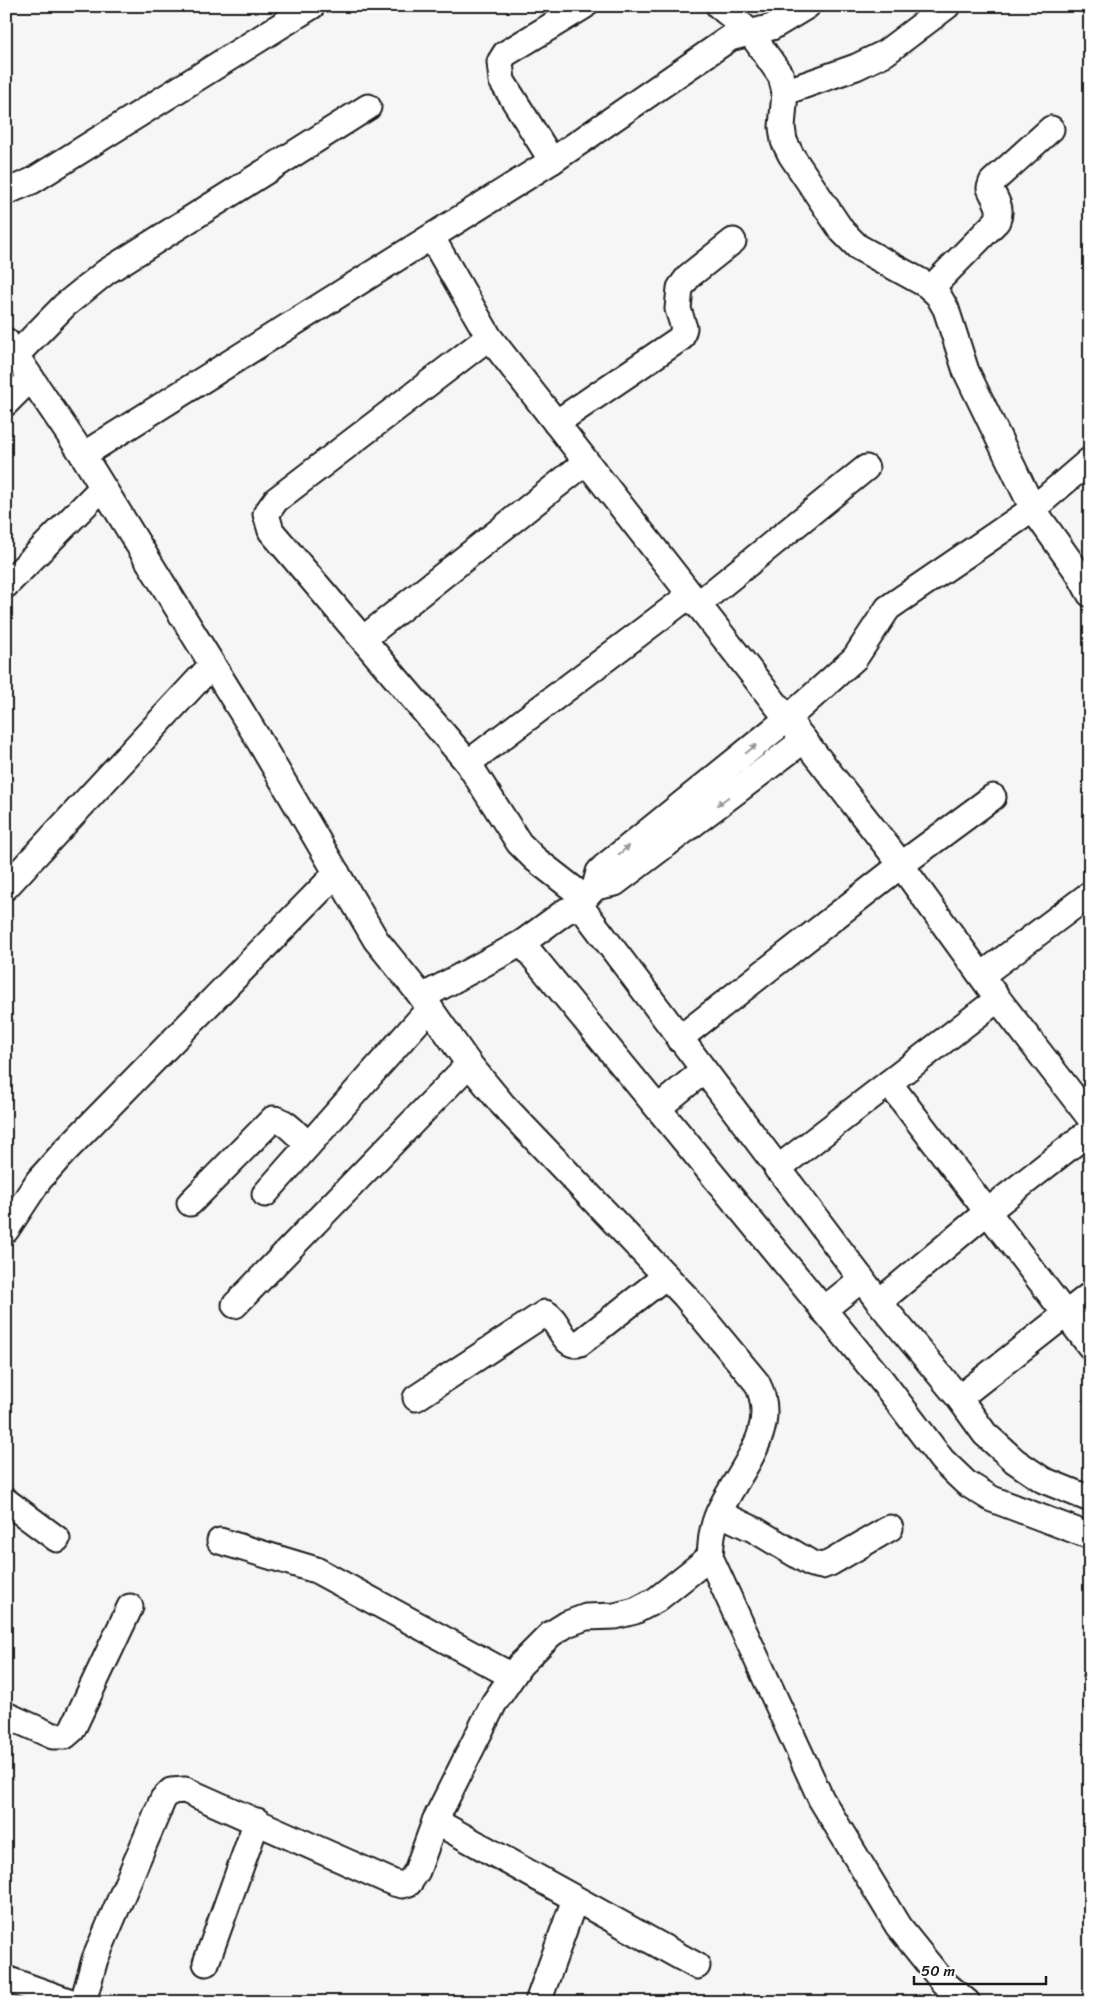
<svg xmlns="http://www.w3.org/2000/svg" width="1096" height="2008" viewBox="0 0 1096 2008" font-family="Sriracha,sans-serif">
<style>
.lines{fill:none;stroke-linecap:round;stroke-linejoin:round}
.minor-casing{stroke:#1c1c1c;stroke-width:29}
.minor{stroke:#fff;stroke-width:25}
.oneway{fill:#999}
</style>
<rect width="100%" height="100%" fill="#f6f6f6"/>
<filter id="ink" filterUnits="userSpaceOnUse"><feTurbulence type="fractalNoise" baseFrequency=".02" numOctaves="2"/><feDisplacementMap in="SourceGraphic" scale="10" xChannelSelector="R" yChannelSelector="G"/><feConvolveMatrix kernelMatrix="1 2 1 2 8 2 1 2 1" color-interpolation-filters="sRGB"/></filter>
<g filter="url(#ink)">
<g class="lines">
<defs>
<g id="minor">
<path d="M719 6 750 32 781 76 785 92 782 127 784 141 791 155 842 231 858 247 927 285 938 295 946 309 966 371 1033 509 1079 574 1090 594"/>
<path d="M785 92 856 67 885 53 947 6"/>
<path d="M552 161 502 81 500 62 505 54 584 6"/>
<path d="M6 192 32 181 312 6"/>
<path d="M432 238 489 337 893 854 998 999 1090 1118"/>
<path d="M931 288 997 221C1003 208 995 200 990 188L992 182 1051 129"/>
<path d="M489 337 276 500 266 514 271 531 468 763 519 843 535 859 585 898"/>
<path d="M6 341 83 455 254 732 376 940 422 997 469 1064 503 1105 685 1296 757 1383C781 1430 738 1471 719 1512 712 1527 711 1541 710 1557L821 1799 898 1926 943 1982 967 2002"/>
<path d="M16 355 65 305 106 272 368 107"/>
<path d="M6 403 31 378"/>
<path d="M556 423 681 338 684 328 678 309 680 288 689 276 733 241"/>
<path d="M83 455 552 161 730 38 772 27 807 6"/>
<path d="M6 585 102 488"/>
<path d="M697 605 866 468"/>
<path d="M363 639 586 462"/>
<path d="M468 763 690 595"/>
<path d="M6 887 212 665"/>
<path d="M595 887 615 883 804 740"/>
<path d="M576 908 595 887 599 872 604 867 787 719 833 678 855 658 888 608 1033 509 1090 460"/>
<path d="M522 943 883 1382 942 1460 966 1483 992 1499 1090 1536"/>
<path d="M982 975 1090 894"/>
<path d="M422 997 522 943 566 911 576 908 585 912 879 1302 959 1398 985 1434 1015 1461 1043 1480 1090 1499"/>
<path d="M679 1039 901 865 993 797"/>
<path d="M889 1083 1090 1346"/>
<path d="M658 1108 703 1071"/>
<path d="M777 1169 998 999"/>
<path d="M265 1194 430 1008"/>
<path d="M190 1203 273 1119C285 1119 299 1137 308 1145"/>
<path d="M6 1230 39 1180 64 1152 337 873"/>
<path d="M879 1302 987 1212 1090 1131"/>
<path d="M235 1305 469 1064"/>
<path d="M823 1310 862 1279"/>
<path d="M416 1398 545 1313C559 1318 563 1350 580 1343L666 1276"/>
<path d="M959 1398 1090 1295"/>
<path d="M6 1501 57 1539"/>
<path d="M719 1513 755 1530 812 1564 822 1566 830 1563 890 1528"/>
<path d="M220 1541 316 1570 512 1676"/>
<path d="M6 1715 53 1736H65L72 1730 130 1607"/>
<path d="M435 1821 697 1966"/>
<path d="M206 1963 257 1821"/>
<path d="M6 1979 71 2002"/>
<path d="M83 2002 95 1959 163 1799 171 1791 185 1790 394 1883 402 1885 409 1883 417 1871 436 1819 494 1703 520 1665 551 1634 567 1624 586 1617 615 1616 635 1611 656 1600 710 1557"/>
<path d="M538 2002 575 1899"/>
</g>
</defs>
<use href="#minor" class="minor-casing"/>
<use href="#minor" class="minor"/>
</g>
<defs><path id="oneway-solid" d="M-6-.8H1V-3.2L6.5 0L1 3.2V.8H-6Z" transform="scale(1.25)"/></defs>
<g class="oneway">
<use href="#oneway-solid" transform="translate(751 749) rotate(-39)"/>
<use href="#oneway-solid" transform="translate(723 801) rotate(143)"/>
<use href="#oneway-solid" transform="translate(624 850) rotate(-39)"/>
</g>
</g>
<rect width="1096" height="2008" fill="none" stroke="#fff" stroke-width="25"/>
<rect x="12" y="12" width="1071" height="1983" fill="none" stroke="#1c1c1c" stroke-width="2" filter="url(#ink)"/>
<path d="M914 1976v8h132v-8" fill="none" stroke="#1c1c1c" stroke-width="2.5"/>
<text x="921" y="1976" font-size="15" fill="#1c1c1c" stroke="#ffffff" stroke-width="4" paint-order="stroke">50 m</text>
</svg>
